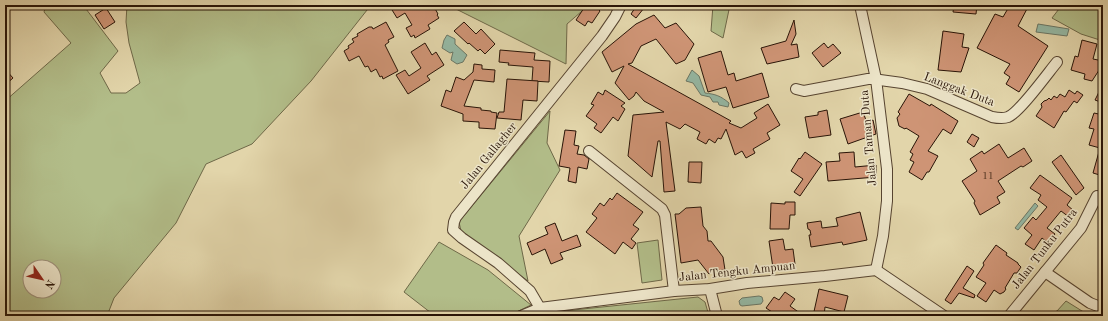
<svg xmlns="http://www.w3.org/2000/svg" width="1108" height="321" viewBox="0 0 1108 321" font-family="'Old Standard TT',serif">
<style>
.green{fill:#b2bd89;stroke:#6e6848;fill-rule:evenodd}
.water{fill:#95b9a5;stroke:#6a7766}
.building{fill:#ce9475;stroke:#291407}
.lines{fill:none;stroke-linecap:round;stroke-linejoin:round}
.minor-casing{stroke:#574430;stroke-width:12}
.minor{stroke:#ece4c8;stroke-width:10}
.labels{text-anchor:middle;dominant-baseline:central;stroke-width:3;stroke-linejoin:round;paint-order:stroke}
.number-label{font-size:10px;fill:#523422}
.street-label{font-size:12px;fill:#291407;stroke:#ece4c8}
</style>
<rect width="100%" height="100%" fill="#e2d5aa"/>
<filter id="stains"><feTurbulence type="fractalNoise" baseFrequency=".005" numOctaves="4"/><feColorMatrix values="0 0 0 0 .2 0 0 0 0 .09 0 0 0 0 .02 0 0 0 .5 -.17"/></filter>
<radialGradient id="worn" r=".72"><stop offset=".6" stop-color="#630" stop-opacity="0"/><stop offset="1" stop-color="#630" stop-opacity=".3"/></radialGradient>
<g class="green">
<path d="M46 5H83L118 51 100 73 111 93H126L140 83 129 43 126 22 127 5H371L311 81 252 144 206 164 176 223 114 298 107 316H5V101L71 43 44 12ZM30 267H54V291H30Z"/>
<path d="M448 5H589L567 24 566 64Z"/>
<path d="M713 5H730L723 38 711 31Z"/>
<path d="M1062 5H1103V41L1081 34 1052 18Z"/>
<path d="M550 111 547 143 560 170 519 236 528 281 461 231 459 222Z"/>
<path d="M658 240 662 280 642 283 637 243Z"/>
<path d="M439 242 488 270 531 305 508 316H435L404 292Z"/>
<path d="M698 297 705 302 709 316H552L554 312Z"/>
<path d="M1066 301 1090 316H1042L1057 311Z"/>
</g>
<g class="water">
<path d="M1038 24 1069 29 1067 36 1036 32Z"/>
<path d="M447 35 455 39V44L467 55 463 62 457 64 451 60 453 52 450 53 442 48 444 40Z"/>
<path d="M692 70 699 76 705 93C715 94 721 96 729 103L728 107 719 105 718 102H713L710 97 701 95 693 83 686 81Z"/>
<path d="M1035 203 1038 206 1018 230 1015 228Z"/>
<path d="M759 296 762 297 763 301 761 304 742 306 740 305 739 301 742 298Z"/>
</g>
<g class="building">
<path d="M389 5H423L426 9 433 5 438 14 437 15 439 18 428 25 430 29 415 38 414 35 411 37 406 28 412 25 405 13 397 18Z"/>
<path d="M586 5H603L599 10 600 11 592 23 588 21 585 26 576 20Z"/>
<path d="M637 5H640L644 8 636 18 631 14Z"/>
<path d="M954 5H977L976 14 953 12Z"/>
<path d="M1010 5H1029L1018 26 1048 46 1019 92 1006 84 1010 77 1004 73 1010 64 977 48 995 14 1003 17Z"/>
<path d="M106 8 115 22 104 29 95 15Z"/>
<path d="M654 15 665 28 676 23 694 44 685 60 676 64 656 39 641 46 632 63 628 64 731 121 729 123 741 128 757 118 754 113 768 104 780 125 767 133 770 139 753 149 755 153 746 158 742 151 735 155 726 129 721 139 718 138 715 143 709 139 706 144 697 139 700 132 685 124 680 129 666 122 675 191 664 192 660 141H658L652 177 628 156 633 115 664 112 644 101 636 92 634 96 629 100 615 83 624 66 612 72 602 52 636 24Z"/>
<path d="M794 20 796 34 791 45 797 44 799 57 767 64 761 48 786 41Z"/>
<path d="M386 22 394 37 388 40 389 42 385 45 398 71 383 79 382 76 380 77 376 69 371 72 368 66 365 67 359 56 349 61 344 51 349 48 348 46 354 42 352 39 358 36 357 34 369 27H372L373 29Z"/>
<path d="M464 22 476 34 481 29 495 44 485 54 480 49 478 51 469 43 468 44 454 31Z"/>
<path d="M943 31 964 34 962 47 969 48 961 72 938 70Z"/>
<path d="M1082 40 1097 44 1093 59 1103 61V64L1092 81 1084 79 1085 74 1071 70 1075 56 1078 57Z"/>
<path d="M425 43 432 55 436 52 444 65 427 76 430 80 408 94 396 75 405 70 409 76 421 68 411 52Z"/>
<path d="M824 43 828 48 833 44 841 53 823 67 812 53Z"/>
<path d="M500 50 535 53 534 60 550 61 549 82 532 81 533 67 508 65 509 63 499 62Z"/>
<path d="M721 51 728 75 734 73 736 81 762 73 769 97 733 108 726 87 708 92 698 58Z"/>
<path d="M474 64 482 65V69L495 70 494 82 474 80 464 106 481 108V110L491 111V112L497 113 495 129 479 128V122L463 121V114L441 106 446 90 451 92 456 77 464 80 473 72Z"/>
<path d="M5 69 13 78 5 85Z"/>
<path d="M507 79 538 81 537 101 523 100 521 120 497 118 499 112H504Z"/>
<path d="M1103 84V103L1095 100Z"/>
<path d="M605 90 625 103 621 106 625 109 618 121 613 117 601 133 594 128 597 124 586 116 594 105 591 104 598 92 603 95Z"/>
<path d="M1069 90 1075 94 1077 91 1083 95 1077 103 1074 101 1066 112 1064 111 1054 128 1036 116 1042 107 1041 104 1044 101 1047 100 1049 98 1051 100 1054 96 1057 98 1060 94 1065 97Z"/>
<path d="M909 94 930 106 931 104 958 121 951 134 943 129 928 151 938 156 929 172H927L922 180 909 172 914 162 910 160 913 154 910 152 919 136 906 128 905 129 899 126 897 118 900 114 898 112Z"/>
<path d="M827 110 831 135 809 138 805 117 818 115V112Z"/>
<path d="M863 112 867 123 873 120 876 134 848 144 840 119Z"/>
<path d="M1094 113 1103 115V176L1093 173 1100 148 1089 145 1094 129 1089 128Z"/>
<path d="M565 130 576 131 574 145 579 146 577 154 584 155 589 159 587 169 578 167 576 183 568 181 570 168 559 166Z"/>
<path d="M972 134 979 138 974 147 967 142Z"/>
<path d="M999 144 1008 158 1024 148 1032 161 1023 167 1021 166 998 181 1005 192 997 197 1000 203 980 215 974 203 975 201 962 181 977 171 970 159 982 151 984 154Z"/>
<path d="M805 152 822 164 800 196 794 192 803 179 791 171 799 158 800 159Z"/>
<path d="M854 152 855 167 876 165V177L828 181 826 162 840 161 839 153Z"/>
<path d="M1061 155 1084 188 1076 195 1052 162Z"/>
<path d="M689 162H702L701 183 688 182Z"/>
<path d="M1040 175 1072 198 1067 205 1074 211 1069 217 1061 211 1047 228 1055 234 1048 243 1042 238 1034 250 1025 244 1032 235 1024 228 1033 217 1036 220 1047 207 1038 200 1041 195 1030 188Z"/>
<path d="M617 193 643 212 633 225 639 229 631 239 636 243 632 249 623 242 615 254 586 232 597 218 592 214 600 203 604 206 610 198 612 200Z"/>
<path d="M785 202H795V215H790L789 229H770L771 203 785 204Z"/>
<path d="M701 207 703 226 707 231 708 241H711L723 257 725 270 713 271 709 274 698 260 681 263 675 214H679L686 208Z"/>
<path d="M860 212 867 240 843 245 842 242 811 247 809 235H811L810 230 808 229 807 223 821 221 822 228 838 226 836 218Z"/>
<path d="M555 223 562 241 577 235 581 246 560 253 563 259 551 264 545 249 532 255 527 243 548 234 545 227Z"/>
<path d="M783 239 785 250 793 249 795 264 773 268 769 241Z"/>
<path d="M996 245 1007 253 1006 255 1018 263V264L1021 267 1017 273H1014L1005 288 1006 289 1004 292 1000 294 994 290 986 302 977 296 986 283 976 277 984 265 983 263Z"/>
<path d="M967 266 974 271 963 288 975 295 974 298 959 293 951 304 945 300Z"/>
<path d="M819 289 848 296 844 312 825 307 824 316H813Z"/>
<path d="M785 292 795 299 790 306 804 316H778L766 308 774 297 779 300Z"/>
</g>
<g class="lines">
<defs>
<g id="minor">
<path d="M860 5 876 79 887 169V201L883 236 876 270"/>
<path d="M796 89 804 91 868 79H876L880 80 902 83 927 89 992 117C997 118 1003 119 1008 117 1019 113 1048 73 1057 62"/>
<path d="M589 151 662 209 665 215 674 291"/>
<path d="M1045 272 1090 303 1103 308"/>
<path d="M710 289 717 316"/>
<path d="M521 316 540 308 674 291 710 289 747 283 825 276 876 270 944 316"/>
<path d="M543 316 540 308 530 291 498 263 462 238 453 230 454 222 456 217 602 36 615 17 621 5"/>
<path d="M1009 316 1081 228 1097 196"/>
</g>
</defs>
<use href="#minor" class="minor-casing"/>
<use href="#minor" class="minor"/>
</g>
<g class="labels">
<g class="number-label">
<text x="988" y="176">11</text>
</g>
<g class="street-label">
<text transform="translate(959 90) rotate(21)">Langgak Duta</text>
<text transform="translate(869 138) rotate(-95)">Jalan Taman Duta</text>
<text transform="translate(489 156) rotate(-51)">Jalan Gallagher</text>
<text transform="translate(1045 249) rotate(-52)">Jalan Tunku Putra</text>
<text transform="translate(737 272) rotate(-6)">Jalan Tengku Ampuan</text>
</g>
</g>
<rect width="1108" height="321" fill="none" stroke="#e2d5aa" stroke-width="20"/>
<rect x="6" y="6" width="1096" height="309" fill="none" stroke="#291407" stroke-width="2"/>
<rect x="10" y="10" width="1088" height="301" fill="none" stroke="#291407"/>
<g transform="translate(42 279) rotate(124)"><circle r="19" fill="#ece4c8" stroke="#9e917b"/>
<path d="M0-3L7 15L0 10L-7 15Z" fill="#8f2418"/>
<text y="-6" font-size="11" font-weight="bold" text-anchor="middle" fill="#291407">N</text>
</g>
<rect width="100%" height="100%" filter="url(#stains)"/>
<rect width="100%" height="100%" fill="url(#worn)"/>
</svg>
